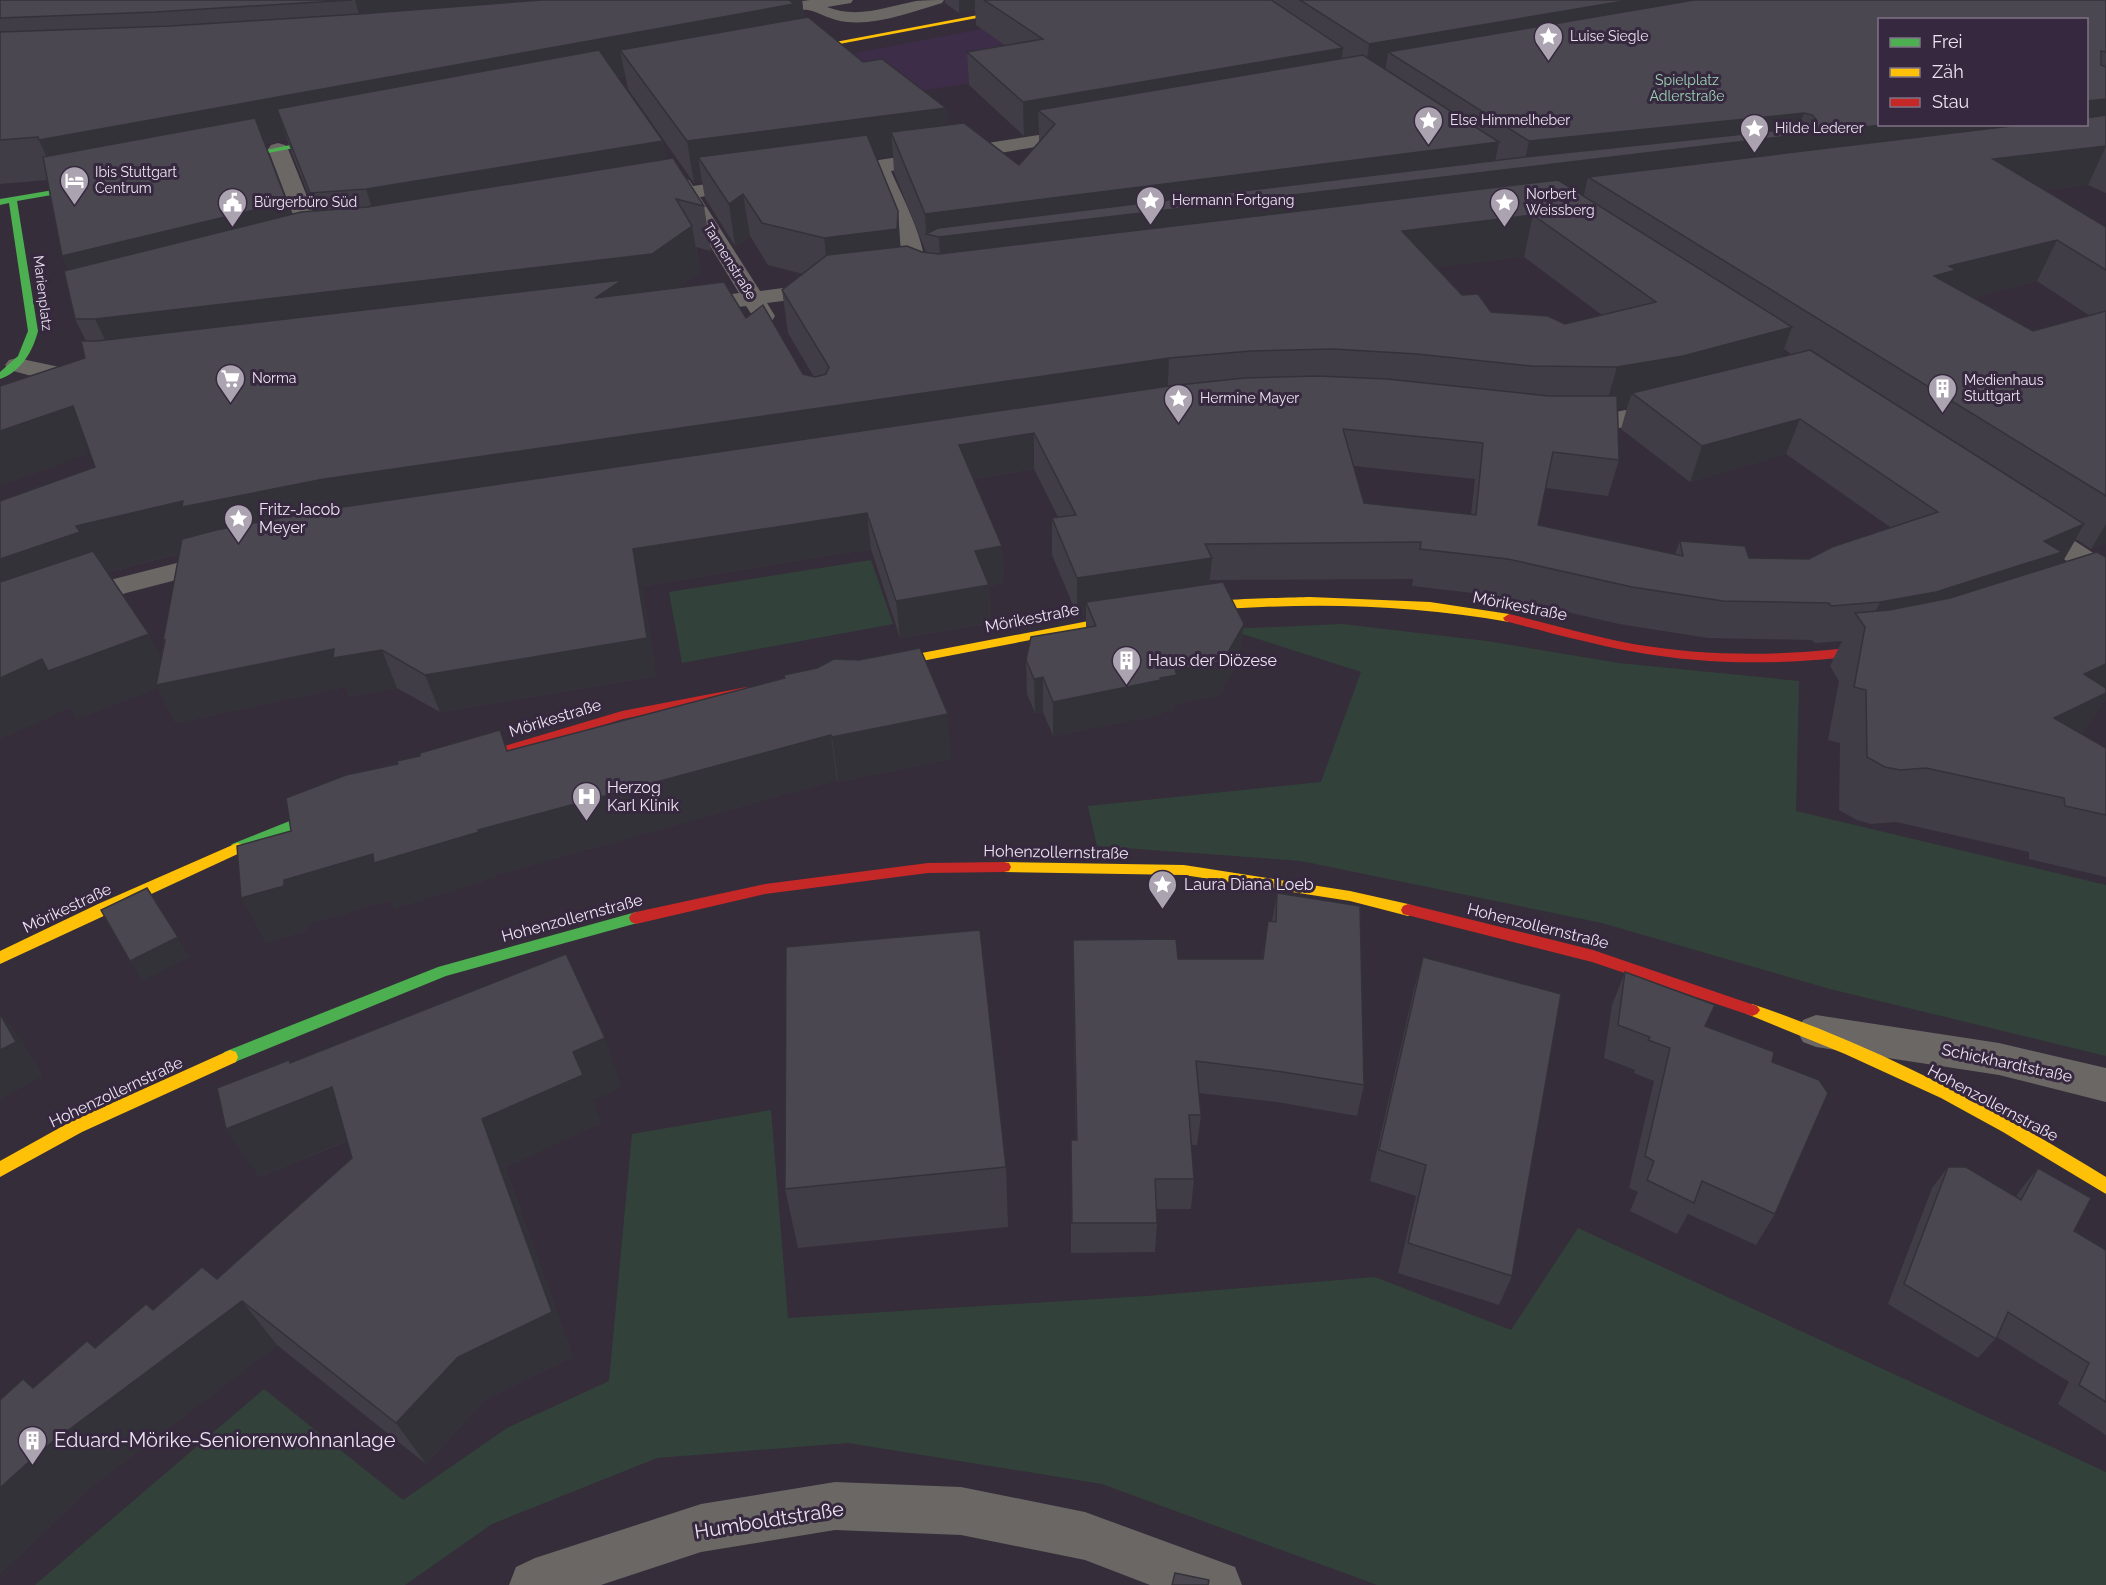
<svg xmlns="http://www.w3.org/2000/svg" width="2106" height="1585" viewBox="0 0 2106 1585" font-family="Raleway,sans-serif">
<style>
.built{fill:#3e2d48}
.green{fill:#32423a}
.lines{fill:none;stroke-linecap:round;stroke-linejoin:round}
.street{fill:#6a6765;fill-rule:evenodd}
.fast{fill:#4caf50;fill-rule:evenodd}
.slow{fill:#ffc107;fill-rule:evenodd}
.jam{fill:#c62828;fill-rule:evenodd}
.wall{fill:#403d46;fill-rule:evenodd}
.shaded-wall{fill:#343239}
.building{fill:#4a4751;stroke:#343239;stroke-width:1.5;fill-rule:evenodd}
.labels{text-anchor:middle;dominant-baseline:central;stroke-width:6;stroke-linejoin:round;paint-order:stroke}
.far-poi-label{font-size:14px;fill:#ece3f2;stroke:#36283e;text-anchor:start}
.far-park-label{font-size:14px;fill:#9dd4b5;stroke:#36283e}
.far-street-label{font-size:14px;fill:#ece3f2;stroke:#36283e}
.poi-label{font-size:16px;fill:#ece3f2;stroke:#36283e;text-anchor:start}
.street-label{font-size:16px;fill:#ece3f2;stroke:#36283e}
.near-poi-label{font-size:20px;fill:#ece3f2;stroke:#36283e;text-anchor:start}
.near-street-label{font-size:20px;fill:#ece3f2;stroke:#36283e}
</style>
<rect width="100%" height="100%" fill="#352d39"/>
<path class="built" d="M981 29 1065 68 869 99 819 60Z"/>
<g class="green">
<path d="M871 560 893 624 682 663 669 592Z"/>
<path d="M1342 624 1487 641 1619 663 1799 681 1796 811 2106 885V1056L1830 989 1602 923 1301 861 1097 846 1088 806 1321 782 1361 672 1227 629Z"/>
<path d="M771 1110 788 1318 1146 1296 1375 1277 1511 1330 1578 1228 2106 1472V1585H1377L1102 1484 848 1443 657 1458 492 1524 405 1585H35L264 1389 403 1500 507 1428 609 1381 632 1134Z"/>
</g>
<g class="lines">
<g class="street">
<path d="M810 0H853L851 3 827 7C857 19 886 7 916 1 925 0 935 0 944 0L942 3C911 12 879 25 847 22 832 21 819 12 808 10 793 7 760 25 750 12L758 7Z"/>
<path d="M1083 128 1090 130 1092 134 1090 138 891 171C901 195 937 260 921 284L913 286 905 284 902 279 903 253 873 173 834 179 827 177 824 173 827 169 834 167Z"/>
<path d="M278 143 285 145 288 149 328 249 325 254 317 255 309 254 306 249 268 149 271 145Z"/>
<path d="M682 178 689 180 693 186 747 178 754 180 757 184 754 188 747 190 700 197 760 291 829 282 837 284 840 289 837 294 767 303 775 316 772 321 764 323 756 321 746 306 692 313 684 311 681 306 684 301 739 293 682 200 650 205 643 203 640 199 643 195 675 189 672 184 675 180Z"/>
<path d="M17 358 69 369 96 371 99 376 96 381C68 388 36 377 9 370L5 365 9 360Z"/>
<path d="M1669 402 1678 404 1681 409 1678 414C1643 423 1598 437 1563 428L1559 423 1563 418 1604 414Z"/>
<path d="M2032 518 2042 520 2106 561V583L2096 580 2022 532 2018 526 2022 520Z"/>
<path d="M220 552 230 554 234 560 230 566 126 593 0 636V617L106 581Z"/>
<path d="M1816 1015 1999 1043 2106 1068V1102L1999 1075 1816 1047 1803 1042 1797 1031 1803 1020Z"/>
<path d="M835 1482 961 1487 1085 1512 1235 1567 1242 1585H1150L1085 1560 961 1535 835 1530 701 1552 601 1585H509L516 1567 535 1558 701 1504Z"/>
</g>
<g class="fast">
<path d="M333 136H336V140L222 162 218 160Z"/>
<path d="M95 183H98V187L17 201 38 331C33 351 21 372 0 379V372L18 356 28 331 9 203 0 205V199Z"/>
<path d="M332 804 337 806 339 809 337 812 242 852H232L230 848 232 844Z"/>
<path d="M636 912 641 914 643 918 641 922 446 976 230 1064 224 1062 222 1057 224 1052 438 967Z"/>
</g>
<g class="slow">
<path d="M1058 0H1072L797 52 793 50Z"/>
<path d="M1310 597 1430 602 1509 614 1515 618 1509 622C1402 603 1298 602 1190 612L1184 608C1195 598 1290 598 1310 597Z"/>
<path d="M1130 613 1136 617 1134 620 880 669 874 665 880 661Z"/>
<path d="M237 843 242 844 244 848 242 852 0 964V951L98 904Z"/>
<path d="M1004 862 1184 865 1350 891 1408 904 1413 906 1415 910 1413 914 1408 916 1350 901 1184 875 1004 872 999 871 997 867 999 863Z"/>
<path d="M1752 1004C1877 1046 1994 1108 2106 1177V1194L2003 1132 1941 1098 1845 1054 1747 1014 1744 1010 1747 1006Z"/>
<path d="M230 1050 236 1052 238 1057 236 1062 82 1132 0 1177V1161L70 1122Z"/>
</g>
<g class="jam">
<path d="M1509 614C1551 624 1591 636 1633 644 1715 658 1797 656 1879 644L1885 648C1878 655 1848 657 1837 658 1769 665 1701 664 1635 652 1591 644 1548 632 1505 621L1503 618Z"/>
<path d="M747 687 751 688 753 691 751 694 623 719 463 768 456 763 458 760 622 711Z"/>
<path d="M1004 862 1009 863 1011 867 1009 871 1004 872 928 873 765 894 636 924 631 922 629 918 631 914 636 912 765 884 928 863Z"/>
<path d="M1408 904 1593 950 1757 1006 1760 1010 1757 1014 1752 1016 1592 962 1403 914 1401 910 1403 906Z"/>
</g>
</g>
<g class="wall">
<path d="M0 0H802L804 18 863 62 946 108 947 125 1019 165 1039 143V133L1024 136 969 85 967 52 1006 46 976 25 975 10 959 13 945 3V0H2106V193L2088 185 2045 190 2106 227V543L2091 549 2076 539 2063 561 2055 565 2106 557V700L2103 702 2082 734 2106 748V877L2029 859V852L1896 822 1871 824 1857 820 1839 810 1840 743 1828 740 1839 681 1830 666 1842 641 1815 643 1812 640 1708 638 1619 624 1498 596 1412 586 1413 579 1210 580 1209 584 1240 658 1220 695 1175 704V710L1159 713V715L1053 736 1043 712 1035 713 1027 694 1026 660 1086 627V614L1077 615 1052 555V518L1058 517 1034 469 973 479 1002 546 1003 583 989 586 990 623 900 638 871 549 642 586 656 676 440 712 397 688 349 696 345 687 176 723 157 688 77 719 70 707 0 739V501L95 467 90 453 0 485V386L85 358 86 341 75 319 69 270 62 256 47 180 0 184ZM625 75 628 89 694 183 702 181 705 198 735 246 750 236 768 265 803 274 782 290 788 333 814 377 803 374 746 318 679 287 700 272 696 247 711 251 704 206 666 159 663 141 618 77ZM287 139 292 154 315 211 291 214 264 144ZM893 156 894 172 926 252 900 247 898 211 876 158ZM1524 257 1602 315 1565 324 1491 312 1462 295 1436 267ZM2037 281 2090 316 2033 331 1972 298ZM1784 349 1791 354 1781 357ZM1627 408 1621 429 1690 482 1786 454 1890 527 1809 559 1749 558 1680 541 1675 554 1538 525 1546 488 1608 496 1619 460 1618 409ZM1354 466 1475 479 1471 514 1364 503ZM179 554 163 641 164 643 161 658 107 572Z"/>
<path d="M785 678 951 759 838 782 837 780 495 875 496 877 395 908 391 900 307 924 308 930 266 943 291 831 398 764 500 730 507 751Z"/>
<path d="M1277 893 1364 1085 1357 1116 1277 1102 1199 1093 1201 1115 1197 1145H1191L1194 1179 1191 1209H1156L1157 1223 1155 1252 1071 1253V1140H1076L1073 971V940L1178 959H1262L1268 921H1272Z"/>
<path d="M1423 957 1512 1276 1499 1305 1398 1273 1416 1196 1370 1181 1414 989Z"/>
<path d="M1625 972 1705 1026 1772 1062 1775 1214 1756 1245 1688 1214 1677 1234 1630 1211 1638 1192 1629 1188 1654 1081 1634 1073 1635 1070 1604 1058 1612 1005Z"/>
<path d="M291 1063 622 1087 592 1100 601 1123 505 1167 573 1357 485 1400 426 1464 277 1345 89 1489 0 1574V1400L33 1388 153 1310 217 1279 352 1158 347 1141 259 1177Z"/>
<path d="M1006 1167 1008 1227 798 1248 785 1189Z"/>
<path d="M1948 1167 2016 1197 2021 1189 2038 1168 2074 1231 2106 1250V1435L2058 1404 2069 1382 1997 1337 1978 1358 1888 1304 1932 1188Z"/>
</g>
<g class="shaded-wall">
<path d="M355 0H766L366 38Z"/>
<path d="M788 0H802L806 34 620 50 625 75 289 139 277 109 287 139 58 183 39 140Z"/>
<path d="M959 0H975V10L959 13Z"/>
<path d="M1630 0H1800L1388 52 1385 73 1365 77 1369 44Z"/>
<path d="M1343 48 1339 81 1055 124 1038 110 1039 133 1024 136 1023 102Z"/>
<path d="M2106 99V135L1588 177 1583 199 941 278 939 237 926 234 925 214 1499 142 1493 171 1523 168 1529 141 1804 113 1796 136 1890 124H2086V101Z"/>
<path d="M946 108 948 148 891 132 893 156 713 180 698 157 702 181 694 183 687 141Z"/>
<path d="M663 141 671 186 381 236 366 189Z"/>
<path d="M2106 146 2088 185 1976 198 1993 159Z"/>
<path d="M743 194 750 236 735 246 729 204Z"/>
<path d="M287 202 302 244 83 300 62 256Z"/>
<path d="M898 211 901 253 829 281 824 238Z"/>
<path d="M1533 215 1524 257 1395 273 1402 231Z"/>
<path d="M692 226 700 272 661 300 118 367 95 319Z"/>
<path d="M2057 240 2037 281 1941 306 1934 276 1949 266Z"/>
<path d="M1792 327 1776 371 1632 393 1627 408 1604 412 1617 367Z"/>
<path d="M1169 358 1167 403 201 548 102 573 0 615V559L76 526 183 501 324 479Z"/>
<path d="M73 406 96 451 0 485V431Z"/>
<path d="M1800 419 1786 454 1690 482 1702 446Z"/>
<path d="M1034 433V469L960 481 959 445Z"/>
<path d="M867 513 871 549 642 586 656 676 440 712 425 675 633 549Z"/>
<path d="M2084 524 2063 561 2056 564 2042 589 1863 639 1880 602 2044 541Z"/>
<path d="M2106 524V543L2091 549Z"/>
<path d="M1002 546 1003 583 989 586 990 623 900 638 896 601 975 551Z"/>
<path d="M1212 558 1208 595 1086 602V614L1077 615V578Z"/>
<path d="M1244 624 1240 658 1220 695 1175 704V710L1159 713V715L1053 736V702L1160 678 1175 670Z"/>
<path d="M149 634 174 681 334 649 382 650 397 688 349 696 345 687 176 723 157 688 77 719 70 707 0 739V678L42 659Z"/>
<path d="M2106 664V700L2103 702 2076 744 2054 718 2084 674Z"/>
<path d="M1043 677V712L1035 713 1034 679Z"/>
<path d="M948 714 951 759 838 782 832 737Z"/>
<path d="M831 735 837 780 495 875 496 877 395 908 391 900 307 924 308 930 266 943 241 898 284 880 373 854 478 830Z"/>
<path d="M147 888 190 957 143 981 130 961Z"/>
<path d="M0 1012 21 1039 43 1076 0 1100Z"/>
<path d="M605 1038 622 1087 592 1100 601 1123 505 1167 573 1357 485 1400 426 1464 396 1423 482 1119 573 1052Z"/>
<path d="M289 1060 311 1096 332 1087 360 1135 259 1177 226 1129 290 1063Z"/>
<path d="M242 1301 277 1345 89 1489 0 1574V1488L43 1449Z"/>
</g>
<g class="building">
<path d="M0 0H352L155 12 0 18Z"/>
<path d="M541 0H789L794 4 39 140 38 137 0 140V32L171 26 359 14Z"/>
<path d="M984 0H1271L1343 48 1023 102 967 52 1043 39Z"/>
<path d="M1300 0H1630L1369 44Z"/>
<path d="M1694 0H2106V52L2101 51V65L2106 67V99L2086 101V20H1880V124H1890L939 237 926 234 938 228 1525 157 1811 127 1816 119 1812 115 1804 113 1529 141 1388 52Z"/>
<path d="M808 17 863 62 882 59 946 108 687 141 620 50Z"/>
<path d="M599 50 663 141 366 189 310 193 277 109Z"/>
<path d="M1363 55 1499 142 925 214 891 132 964 123 1019 165 1055 124 1038 110Z"/>
<path d="M2106 115V146L1993 159 2106 227V270L2057 240 1949 266 1956 270 1934 276 2033 331 2106 311V496L1588 177 2028 124H2086V118Z"/>
<path d="M255 118 287 202 62 256 43 157Z"/>
<path d="M867 135 898 211 897 229 824 238 762 223 743 194 729 204 698 157Z"/>
<path d="M673 158 704 206 676 199 692 226 652 254 95 319H75L64 271 301 212 367 207Z"/>
<path d="M1558 180 1792 327 1683 356 1617 367 1531 366 1417 354 1333 349 1251 351 1169 358 324 479 182 507 183 501 76 526 80 532 0 559V501L95 467 73 406 0 431V386L85 358 81 341H97L622 280 595 298 724 282 746 318 763 305 803 374 815 377 826 374 829 367 782 290 827 255 907 246 922 252 939 254ZM1533 215 1656 302 1565 324 1548 316 1491 312 1478 294 1462 295 1402 231Z"/>
<path d="M1810 350 2084 524 2044 541 2062 552 1936 592 1880 602 1831 606 1829 603 1723 601 1632 587 1508 559 1420 549 1421 542 1205 544 1212 558 1077 578 1052 518 1076 515 1034 433 959 445 1002 546 975 551 989 585 896 601 867 513 633 549 647 638 425 675 382 650 333 658 334 649 156 685 165 640 163 641 182 539 216 530 329 509 1169 386 1244 378 1317 376 1387 379 1549 396H1617L1619 460 1553 452 1538 525 1683 556 1680 541 1745 546 1749 558 1809 559 1832 547 1938 512 1800 419 1702 446 1632 393ZM1343 429 1483 443 1476 515 1364 503Z"/>
<path d="M93 551 149 634 48 671 42 659 0 678V582Z"/>
<path d="M2097 552 2106 557V664L2084 674 2106 688V693L2054 718 2106 748V815L2065 806 2064 798 1926 768 1900 770 1885 767 1867 757 1866 690 1854 687 1865 627 1855 613 1889 610 1950 598Z"/>
<path d="M1223 582 1244 624 1223 661 1175 670 1177 675 1160 678 1161 680 1053 702 1043 677 1034 679 1026 660 1031 637 1096 626 1086 602Z"/>
<path d="M920 648 948 714 832 737 831 735 478 830 479 832 374 863 373 854 284 880V886L241 898 237 846 291 831 286 798 346 775 398 764 397 761 420 756V753L500 730 507 751 785 678 784 675 817 668 834 659 859 660Z"/>
<path d="M147 888 178 937 130 961 101 910Z"/>
<path d="M1277 893 1360 906 1364 1085 1283 1072 1196 1061 1201 1115H1189L1194 1179H1155L1157 1223H1072L1071 1140H1077L1073 940 1176 939 1178 959H1263L1268 921 1276 922Z"/>
<path d="M980 930 1006 1167 785 1189 786 947Z"/>
<path d="M566 954 605 1038 573 1052 583 1075 482 1119 552 1312 458 1357 396 1423 242 1301 43 1449 0 1488V1400L23 1379 33 1388 87 1341 95 1348 146 1304 153 1310 202 1267 217 1279 352 1158 332 1087 226 1129 217 1088 289 1060 290 1063Z"/>
<path d="M1423 957 1561 994 1512 1276 1408 1243 1426 1165 1379 1150Z"/>
<path d="M1625 972 1715 1005 1705 1026 1774 1052 1772 1062 1819 1080 1828 1093 1775 1214 1702 1181 1694 1203 1647 1180 1654 1161 1645 1156 1670 1048 1648 1040 1650 1037 1618 1025Z"/>
<path d="M0 1014 16 1042 0 1050Z"/>
<path d="M1948 1167H1966L2021 1200 2038 1168 2091 1198 2074 1231 2106 1250V1402L2079 1385 2089 1363 2008 1312 1996 1339 1904 1284Z"/>
<path d="M1175 1573 1209 1580 1208 1585H1172Z"/>
</g>
<defs>
<symbol id="sight-pin" viewBox="-11 -11 22 30"><path d="M0 17L-7.5 6A9.5 9.5 0 1 1 7.5 6Z" fill="#aca3b1" stroke="#36283e"/><path d="M0-6L1.8-2.2L6-1.7L2.9 1.2L3.7 5.4L0 3.3L-3.7 5.4L-2.9 1.2L-6-1.7L-1.8-2.2Z" fill="#fff"/></symbol>
<symbol id="hotel-pin" viewBox="-11 -11 22 30"><path d="M0 17L-7.5 6A9.5 9.5 0 1 1 7.5 6Z" fill="#aca3b1" stroke="#36283e"/><path d="M-6-4.5h1.5V1H6V5H4.5V3h-9V5H-6ZM-4 0a1.8 1.8 0 1 1 3.6 0ZM.5 0V-2.5h3Q6-2.5 6 0Z" fill="#fff"/></symbol>
<symbol id="civic-pin" viewBox="-11 -11 22 30"><path d="M0 17L-7.5 6A9.5 9.5 0 1 1 7.5 6Z" fill="#aca3b1" stroke="#36283e"/><path d="M-.6-6.5H3V-4.5H.6V-3L4-1V1h2V6H-6V1h2V-1L-.6-3ZM-1.2 2.5V6h2.4V2.5Z" fill="#fff"/></symbol>
<symbol id="supermarket-pin" viewBox="-11 -11 22 30"><path d="M0 17L-7.5 6A9.5 9.5 0 1 1 7.5 6Z" fill="#aca3b1" stroke="#36283e"/><path d="M-6-5.5h2.5l.6 2H6L4.5 2H-2.5L-4.4-4H-6ZM-1.5 3.2a1.3 1.3 0 1 0 .1 0ZM3 3.2a1.3 1.3 0 1 0 .1 0Z" fill="#fff"/></symbol>
<symbol id="building-pin" viewBox="-11 -11 22 30"><path d="M0 17L-7.5 6A9.5 9.5 0 1 1 7.5 6Z" fill="#aca3b1" stroke="#36283e"/><path d="M-4-6H4V6H1V3H-1V6H-4ZM-2.5-4.3h1.7v1.8h-1.7ZM.8-4.3h1.7v1.8H.8ZM-2.5-1h1.7V.8h-1.7ZM.8-1h1.7V.8H.8Z" fill="#fff"/></symbol>
<symbol id="hospital-pin" viewBox="-11 -11 22 30"><path d="M0 17L-7.5 6A9.5 9.5 0 1 1 7.5 6Z" fill="#aca3b1" stroke="#36283e"/><path d="M-5-5h3v3.5h4V-5h3V5h-3V1.5h-4V5h-3Z" fill="#fff"/></symbol>
</defs>
<g fill-rule="evenodd">
<use href="#sight-pin" x="1532" y="20" width="33" height="45"/>
<use href="#sight-pin" x="1412" y="104" width="33" height="45"/>
<use href="#sight-pin" x="1738" y="112" width="33" height="45"/>
<use href="#hotel-pin" x="58" y="164" width="33" height="45"/>
<use href="#sight-pin" x="1134" y="184" width="33" height="45"/>
<use href="#civic-pin" x="216" y="186" width="33" height="45"/>
<use href="#sight-pin" x="1488" y="186" width="33" height="45"/>
<use href="#supermarket-pin" x="214" y="362" width="33" height="45"/>
<use href="#building-pin" x="1926" y="372" width="33" height="45"/>
<use href="#sight-pin" x="1162" y="382" width="33" height="45"/>
<use href="#sight-pin" x="222" y="502" width="33" height="45"/>
<use href="#building-pin" x="1110" y="644" width="33" height="45"/>
<use href="#hospital-pin" x="570" y="780" width="33" height="45"/>
<use href="#sight-pin" x="1146" y="868" width="33" height="45"/>
<use href="#building-pin" x="16" y="1424" width="33" height="45"/>
</g>
<g class="labels">
<g class="far-poi-label">
<text x="1570" y="36">Luise Siegle</text>
<text x="1450" y="120">Else Himmelheber</text>
<text x="1775" y="128">Hilde Lederer</text>
<text x="95" y="172">Ibis Stuttgart<tspan x="95" dy="16">Centrum</tspan></text>
<text x="1526" y="194">Norbert<tspan x="1526" dy="16">Weissberg</tspan></text>
<text x="1172" y="200">Hermann Fortgang</text>
<text x="254" y="202">Bürgerbüro Süd</text>
<text x="252" y="378">Norma</text>
<text x="1964" y="380">Medienhaus<tspan x="1964" dy="16">Stuttgart</tspan></text>
<text x="1200" y="398">Hermine Mayer</text>
</g>
<g class="far-park-label">
<text x="1687" y="80">Spielplatz<tspan x="1687" dy="16">Adlerstraße</tspan></text>
</g>
<g class="far-street-label">
<text transform="translate(730 261) rotate(58)">Tannenstraße</text>
<text transform="translate(43 293) rotate(83)">Marienplatz</text>
</g>
<g class="poi-label">
<text x="259" y="509">Fritz-Jacob<tspan x="259" dy="18">Meyer</tspan></text>
<text x="1148" y="660">Haus der Diözese</text>
<text x="607" y="787">Herzog<tspan x="607" dy="18">Karl Klinik</tspan></text>
<text x="1184" y="884">Laura Diana Loeb</text>
</g>
<g class="street-label">
<text transform="translate(1520 606) rotate(11)">Mörikestraße</text>
<text transform="translate(1032 618) rotate(-11)">Mörikestraße</text>
<text transform="translate(555 718) rotate(-17)">Mörikestraße</text>
<text transform="translate(1056 852) rotate(1)">Hohenzollernstraße</text>
<text transform="translate(67 908) rotate(-25)">Mörikestraße</text>
<text transform="translate(572 918) rotate(-15)">Hohenzollernstraße</text>
<text transform="translate(1538 926) rotate(14)">Hohenzollernstraße</text>
<text transform="translate(2007 1063) rotate(12)">Schickhardtstraße</text>
<text transform="translate(116 1092) rotate(-25)">Hohenzollernstraße</text>
<text transform="translate(1993 1103) rotate(28)">Hohenzollernstraße</text>
</g>
<g class="near-poi-label">
<text x="54" y="1440">Eduard-Mörike-Seniorenwohnanlage</text>
</g>
<g class="near-street-label">
<text transform="translate(769 1520) rotate(-9)">Humboldtstraße</text>
</g>
</g>
<rect x="1878" y="18" width="210" height="108" fill="#36283e" stroke="#7f7386" stroke-width="1.5"/>
<rect x="1890" y="38" width="30" height="9" fill="#4caf50" stroke="#7f7386" stroke-width="1.5"/>
<text x="1932" y="48" font-size="18" fill="#ece3f2">Frei</text>
<rect x="1890" y="68" width="30" height="9" fill="#ffc107" stroke="#7f7386" stroke-width="1.5"/>
<text x="1932" y="78" font-size="18" fill="#ece3f2">Zäh</text>
<rect x="1890" y="98" width="30" height="9" fill="#c62828" stroke="#7f7386" stroke-width="1.5"/>
<text x="1932" y="108" font-size="18" fill="#ece3f2">Stau</text>
</svg>
